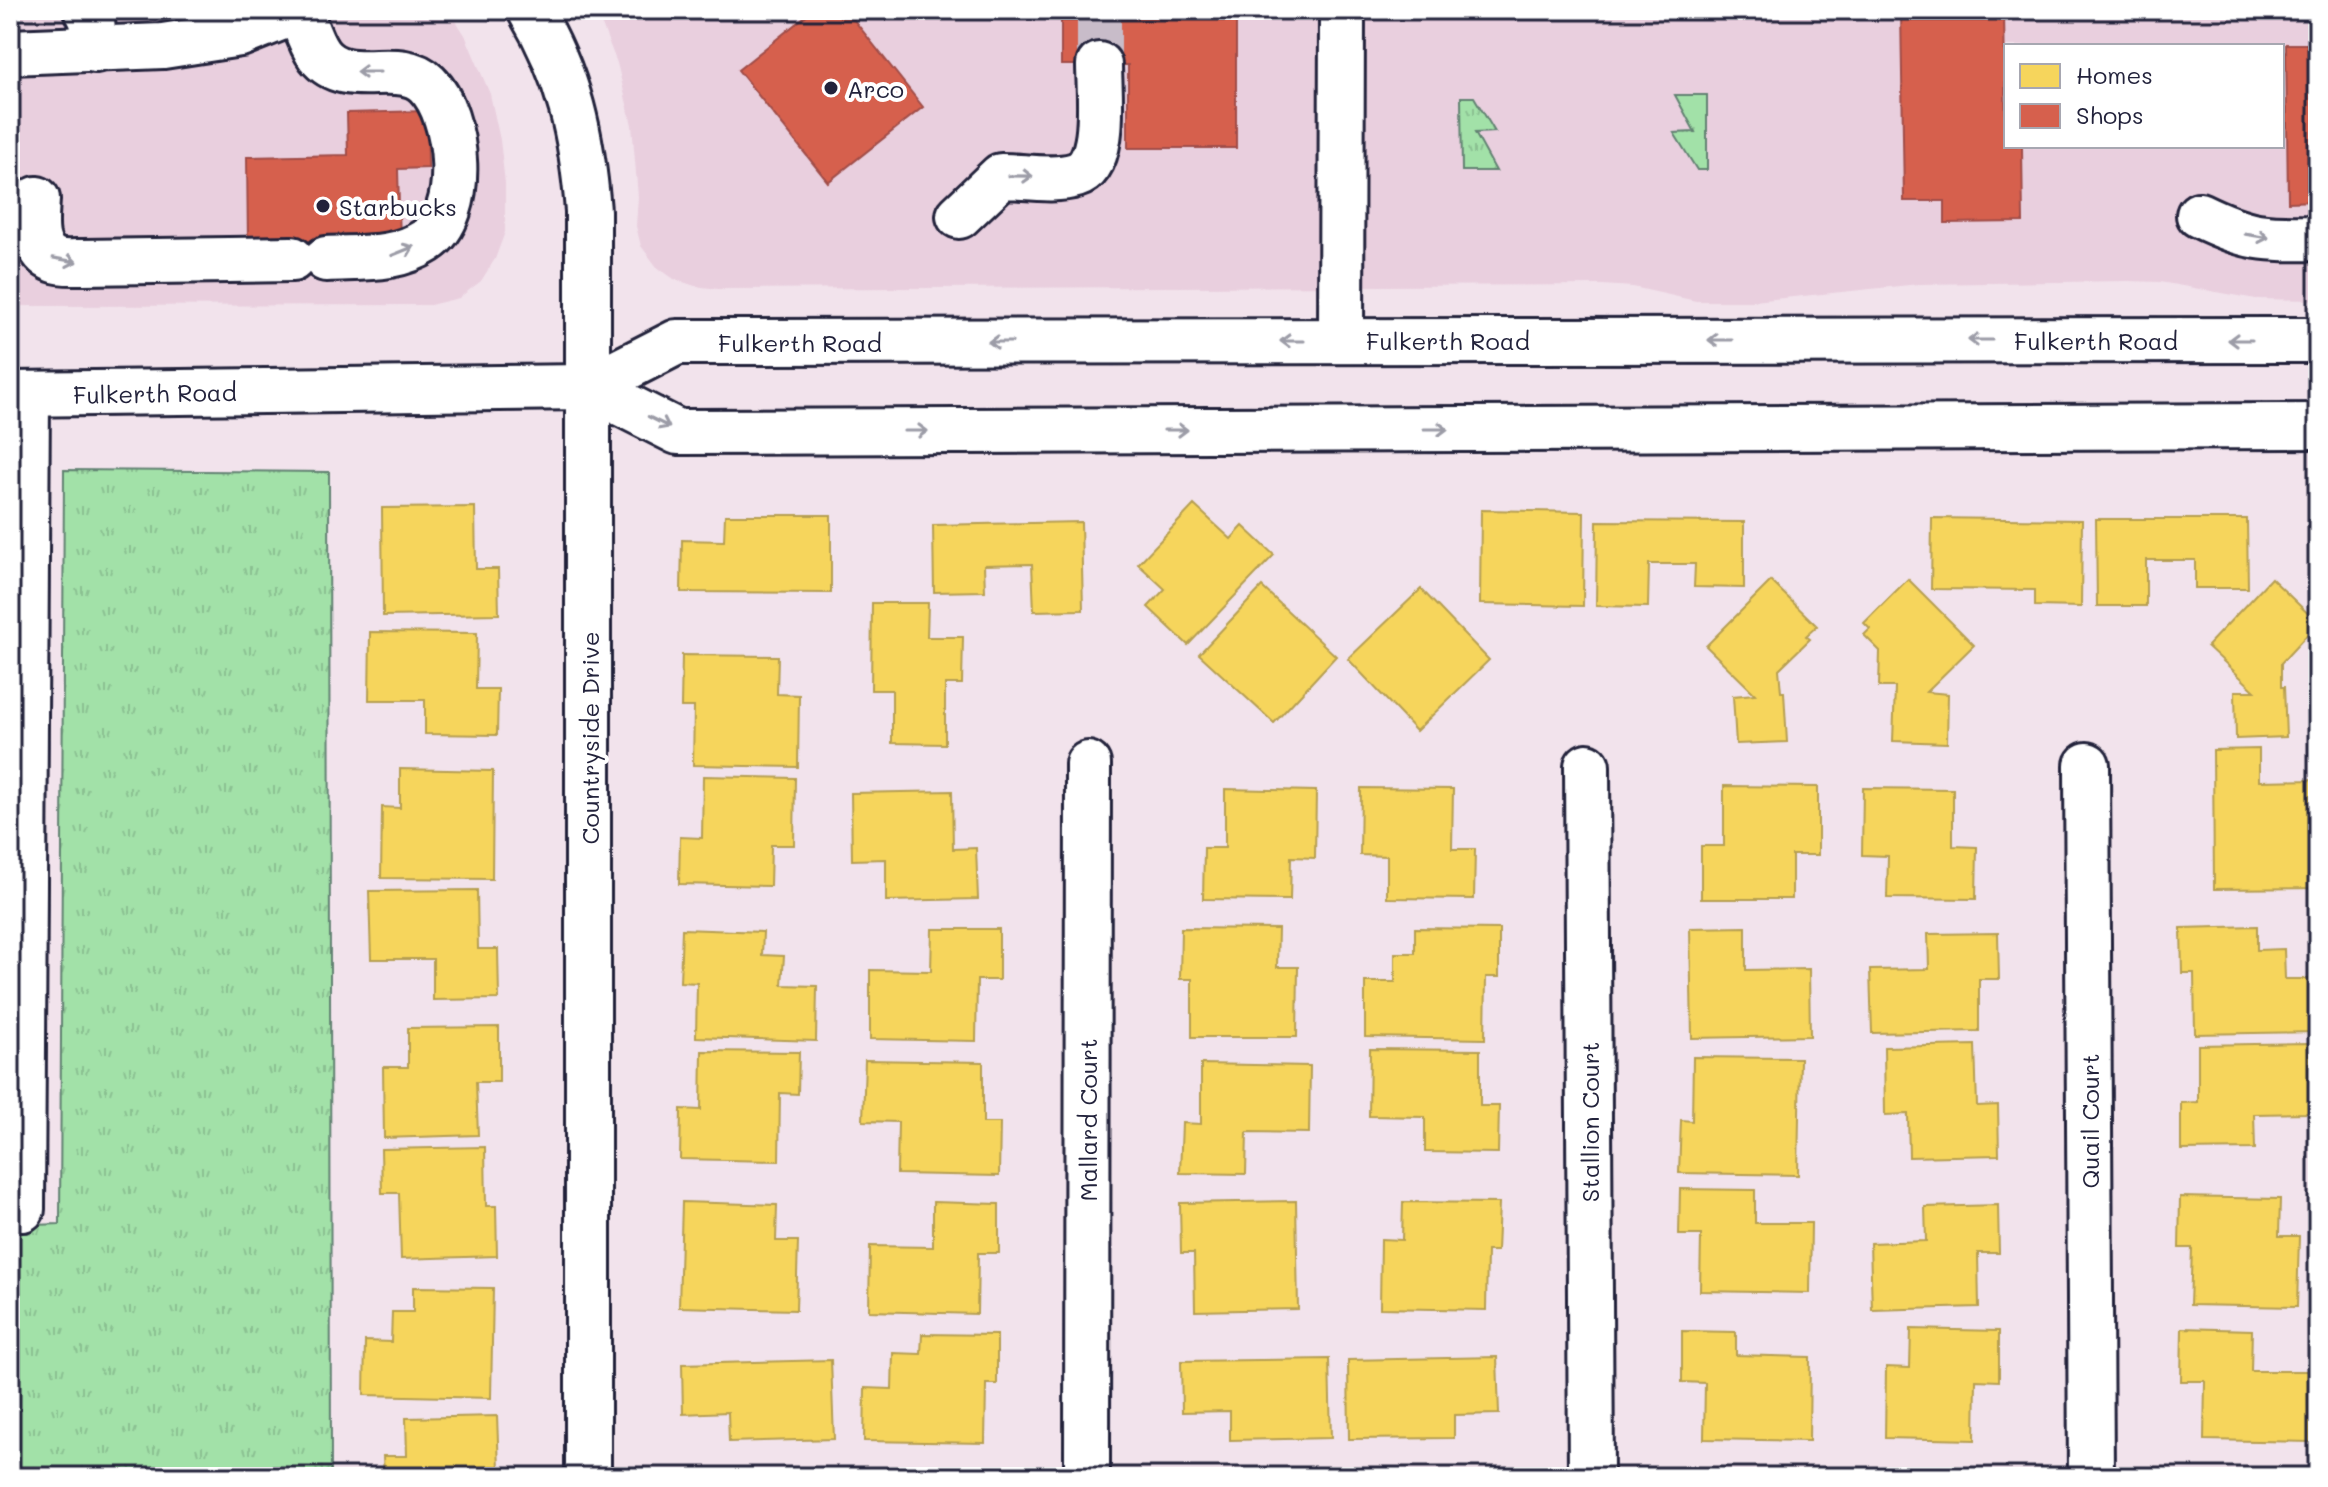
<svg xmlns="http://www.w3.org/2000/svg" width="2328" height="1487" viewBox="0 0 2328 1487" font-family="Mali,sans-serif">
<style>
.built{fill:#e9cfde;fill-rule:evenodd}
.grass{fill:url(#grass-tufts);stroke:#628272;stroke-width:2}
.homes{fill:#f6d55c;stroke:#b69f52;stroke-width:2}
.shops{fill:#d6604d;stroke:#a04d48;stroke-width:2}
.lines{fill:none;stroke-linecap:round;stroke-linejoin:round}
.minor-tunnel{stroke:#c8bcc9;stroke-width:44;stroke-dasharray:44 22;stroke-linecap:butt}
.minor-casing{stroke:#22223b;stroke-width:50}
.minor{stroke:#fff;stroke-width:44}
.oneway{stroke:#9c9ca7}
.poi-dot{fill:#22223b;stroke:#fff;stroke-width:3}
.labels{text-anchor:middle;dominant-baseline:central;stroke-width:8;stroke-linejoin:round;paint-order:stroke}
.poi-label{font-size:24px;fill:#22223b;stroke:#fff;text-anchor:start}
.street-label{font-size:24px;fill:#22223b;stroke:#fff}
</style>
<defs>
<pattern id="grass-tufts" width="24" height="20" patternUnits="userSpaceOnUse" patternTransform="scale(2)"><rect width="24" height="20" fill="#a2e1a8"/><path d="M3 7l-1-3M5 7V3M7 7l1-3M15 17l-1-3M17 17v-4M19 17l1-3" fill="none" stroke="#8bc192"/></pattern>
</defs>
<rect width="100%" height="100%" fill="#f2e3ec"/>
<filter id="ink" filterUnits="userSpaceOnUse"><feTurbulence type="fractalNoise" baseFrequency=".0125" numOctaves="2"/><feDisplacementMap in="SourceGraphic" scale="16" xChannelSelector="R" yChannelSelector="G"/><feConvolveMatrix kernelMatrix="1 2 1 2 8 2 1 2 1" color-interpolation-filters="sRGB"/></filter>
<g filter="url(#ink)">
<g class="built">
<path d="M10 10H449L465 35 490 94 500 140 505 183V232L495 259 481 281 459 298 430 305 10 306Z"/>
<path d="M596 10H2318V300L2256 299 2160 282 2128 281 1919 284 1754 301H1696L1633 287 1602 285 718 289 695 286 674 279 657 267 641 246 636 226 638 197 632 125 617 63ZM2006 46H2282V146H2006Z"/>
</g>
<g class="grass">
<path d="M1675 95H1707V170H1697L1674 133 1695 132Z"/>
<path d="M1461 97H1474L1495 132 1475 133 1496 171H1462Z"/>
<path d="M64 470 329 472 331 1477H10V1226L60 1224Z"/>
</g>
<g class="homes">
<path d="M1194 505 1231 539 1243 526 1274 555 1188 645 1148 607 1165 589 1138 564Z"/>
<path d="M475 507 476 569H498L499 614 383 616 382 508Z"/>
<path d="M1481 510 1584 512 1583 606 1480 604Z"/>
<path d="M725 515H831V593L681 592 682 540 724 541Z"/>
<path d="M1932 518 2082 520 2081 607 2035 606V590L1931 589Z"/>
<path d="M2096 519H2247L2248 588H2195V560H2146V606H2097Z"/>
<path d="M1597 521 1744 522V588L1694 587 1695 564H1649L1648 607 1596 606Z"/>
<path d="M1081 522 1083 610 1034 611 1032 564 984 565 985 591 934 592 933 525Z"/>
<path d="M2271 578 2318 623 2281 663V687H2284L2286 737 2236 739 2235 691H2255L2207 646Z"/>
<path d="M1908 579 1974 645 1926 692 1948 694 1947 743 1893 741 1895 687H1879L1880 651 1864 635 1870 629 1864 623Z"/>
<path d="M1771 581 1817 626 1806 636 1810 639 1779 669 1781 692H1784L1787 742 1736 744 1733 696 1755 694 1706 646Z"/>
<path d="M1262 587 1336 656 1274 723 1199 654Z"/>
<path d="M1421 589 1489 660 1416 731 1348 659Z"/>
<path d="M872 603H928L927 637H963L962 684H945V744L892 743V690H871Z"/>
<path d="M370 632 477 633 476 689H498L497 735 425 734V700H369Z"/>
<path d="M682 655 778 656 777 694 799 695 798 767 693 765 694 707H681Z"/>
<path d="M2259 749V781L2317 780 2318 888 2214 889 2213 750Z"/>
<path d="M400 769 493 771 492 879 381 878 382 807 400 808Z"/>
<path d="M703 776 795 778 794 845H771L770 886 679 884 680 837 702 838Z"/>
<path d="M1724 786 1818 787V855H1792V899H1701V846H1724Z"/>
<path d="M1361 788 1453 789 1452 849H1475L1474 899 1387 898V856L1360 855Z"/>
<path d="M1863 788 1953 789V846L1977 847 1976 899 1887 898 1888 856 1862 855Z"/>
<path d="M1225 789 1316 791 1315 858 1291 857 1290 900 1203 899 1204 848H1225Z"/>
<path d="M952 791 953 849 976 848 978 899 886 901V859L852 860 851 793Z"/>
<path d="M477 890 478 949H498L499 999 433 1000V959H371L369 891Z"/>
<path d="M2257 926V950L2284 949 2285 979H2317L2318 1032 2195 1034 2194 973H2182L2181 928Z"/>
<path d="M1746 927V970L1809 969 1810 1036 1692 1038 1690 928Z"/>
<path d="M1181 928 1278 929 1277 967H1298L1297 1037H1192V979H1180Z"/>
<path d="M1415 928 1499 929V977H1486L1485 1039 1365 1037V982H1395V953H1415Z"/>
<path d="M682 929 763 932 762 955 784 956 782 985 817 986 816 1041 696 1037 697 983 680 982Z"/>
<path d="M932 929H999V980H977L976 1041 870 1039V970L931 971Z"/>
<path d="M1998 933 1999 979H1979V1031L1872 1033 1870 970 1929 969 1928 934Z"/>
<path d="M499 1027V1082H476L478 1135 384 1138 383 1067H408V1028Z"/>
<path d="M2310 1043 2311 1113 2254 1114 2255 1149 2181 1150V1103L2198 1102V1045Z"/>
<path d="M1975 1045 1977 1106 1998 1105 1999 1155 1909 1157 1908 1114 1885 1115 1884 1047Z"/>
<path d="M1370 1049 1480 1050V1106H1499L1498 1153 1425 1152V1117L1369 1116Z"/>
<path d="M702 1051 799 1052 798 1094 780 1093 779 1161 680 1159 681 1109 701 1110Z"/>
<path d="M1693 1057 1800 1058 1798 1175 1679 1173 1681 1120 1692 1121Z"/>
<path d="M865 1060 983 1062V1123H1000L999 1176 897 1174 898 1122 863 1121Z"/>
<path d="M1201 1064 1310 1066 1309 1133 1247 1132 1246 1174 1180 1173 1182 1123 1201 1124Z"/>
<path d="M485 1147 486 1206H496L497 1256 401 1259 399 1193H382L381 1149Z"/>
<path d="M1680 1189 1755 1190V1223H1811L1810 1293 1700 1291 1701 1235H1679Z"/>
<path d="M2180 1197 2280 1199 2279 1236H2299L2297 1307 2190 1305 2192 1248H2179Z"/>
<path d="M1296 1201 1298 1309 1195 1311 1194 1253H1181L1180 1203Z"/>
<path d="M682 1202 777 1205 776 1241H798L796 1310 679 1307Z"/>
<path d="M933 1202 999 1204V1253H978L977 1314 869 1311 870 1246 933 1247Z"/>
<path d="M1403 1202 1499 1203 1497 1251H1487L1486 1310 1380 1308 1381 1239 1402 1240Z"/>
<path d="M1998 1205 1999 1253H1978L1979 1307 1872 1310 1870 1243 1926 1241 1925 1207Z"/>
<path d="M413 1287 493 1288 491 1398 364 1395 365 1341 391 1342 392 1312H413Z"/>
<path d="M2182 1328 2252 1330 2251 1371H2312L2311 1442 2204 1440 2205 1381H2181Z"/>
<path d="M1911 1329 1999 1331V1381L1976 1380 1975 1440 1885 1438 1886 1367 1910 1368Z"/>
<path d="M1682 1331 1736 1332V1355L1810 1357 1809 1441 1704 1439 1705 1383 1682 1382Z"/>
<path d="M922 1334 997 1335V1384H986L985 1443 864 1441 865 1388 892 1389 893 1353 921 1354Z"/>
<path d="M1497 1357 1499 1414 1454 1415V1438L1349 1439 1348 1360Z"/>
<path d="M1329 1359 1331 1438 1230 1440V1411L1182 1412 1181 1361Z"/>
<path d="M831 1360 834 1439 729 1442 728 1412 683 1414 682 1364Z"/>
<path d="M497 1416 499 1469H476V1477H384L383 1456H407L406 1418Z"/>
</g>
<g class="shops">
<path d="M813 10H846L923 107 828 182 738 70Z"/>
<path d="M1061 10H1227V19H1236V148H1128V65H1061Z"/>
<path d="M1901 10H2004L2006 146H2022L2023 222 1945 223V201H1904Z"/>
<path d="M2286 44H2318V201L2288 202Z"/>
<path d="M427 111 428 168 398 169 400 243 248 246 247 157 348 155 347 113Z"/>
</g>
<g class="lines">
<path class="minor-tunnel" d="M1099 10V65"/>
<defs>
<g id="minor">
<path d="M87 10 92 20 95 50"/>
<path d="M299 10C305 24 310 43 319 55 346 90 399 56 427 84 459 115 468 214 426 241 395 261 362 257 326 259"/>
<path d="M530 10C569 75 582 136 588 211V1477"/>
<path d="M10 52 163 46 240 34 300 10"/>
<path d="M37 199C36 219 31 251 55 260 62 263 74 262 82 262L292 259"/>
<path d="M2199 215C2248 239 2265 239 2318 238"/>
<path d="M959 216 1001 176C1024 176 1054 182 1076 175 1108 165 1099 92 1099 65"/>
<path d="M1341 340 1342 10"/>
<path d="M589 387 678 432 2318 426"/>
<path d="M10 394 589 387 677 342 2318 340"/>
<path d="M2087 765 2091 1477"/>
<path d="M1587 766 1591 1477"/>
<path d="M22 1209 27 394"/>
<path d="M1087 1477 1088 764"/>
</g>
</defs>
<use href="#minor" class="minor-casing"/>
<use href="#minor" class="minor"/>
</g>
<defs><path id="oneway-shaft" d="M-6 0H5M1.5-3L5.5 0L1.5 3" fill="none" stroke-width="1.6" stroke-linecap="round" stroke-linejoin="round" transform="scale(2)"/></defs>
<g class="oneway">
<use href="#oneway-shaft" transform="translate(368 72) rotate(180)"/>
<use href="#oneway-shaft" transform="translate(1021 176) rotate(1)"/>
<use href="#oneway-shaft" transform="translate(2257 236) rotate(9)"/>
<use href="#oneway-shaft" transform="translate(403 251) rotate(-22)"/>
<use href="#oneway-shaft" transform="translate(65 260) rotate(10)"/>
<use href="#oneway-shaft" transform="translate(1720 340) rotate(180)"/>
<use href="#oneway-shaft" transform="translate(1980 340) rotate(180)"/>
<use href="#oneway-shaft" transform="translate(2240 340) rotate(180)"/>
<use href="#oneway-shaft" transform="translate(1292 341) rotate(180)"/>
<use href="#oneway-shaft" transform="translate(1000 342) rotate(180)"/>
<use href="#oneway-shaft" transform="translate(659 422) rotate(27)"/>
<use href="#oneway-shaft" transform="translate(1436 429)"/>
<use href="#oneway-shaft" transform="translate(1176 430)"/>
<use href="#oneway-shaft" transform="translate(916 431)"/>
</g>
</g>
<g class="poi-dot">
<circle cx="831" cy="88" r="8"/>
<circle cx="323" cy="206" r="8"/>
</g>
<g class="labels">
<g class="poi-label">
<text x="847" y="88">Arco</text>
<text x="339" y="206">Starbucks</text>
</g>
<g class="street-label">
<text x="1448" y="340">Fulkerth Road</text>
<text x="2096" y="340">Fulkerth Road</text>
<text x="800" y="342">Fulkerth Road</text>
<text transform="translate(155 393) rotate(-1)">Fulkerth Road</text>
<text transform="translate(589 738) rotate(-90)">Countryside Drive</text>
<text transform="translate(1087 1120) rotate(-90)">Mallard Court</text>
<text transform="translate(2089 1121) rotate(-90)">Quail Court</text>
<text transform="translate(1589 1122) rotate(-90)">Stallion Court</text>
</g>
</g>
<rect width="2328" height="1487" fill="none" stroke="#fff" stroke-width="40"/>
<rect x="20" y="20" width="2288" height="1447" fill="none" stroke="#22223b" stroke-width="3" filter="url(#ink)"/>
<rect x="2004" y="44" width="280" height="104" fill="#ffffff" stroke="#a7a7b1" stroke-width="2"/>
<rect x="2020" y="64" width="40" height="24" fill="#f6d55c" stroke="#a7a7b1" stroke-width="2"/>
<text x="2076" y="84" font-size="24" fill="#22223b">Homes</text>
<rect x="2020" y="104" width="40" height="24" fill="#d6604d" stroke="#a7a7b1" stroke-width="2"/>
<text x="2076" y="124" font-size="24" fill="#22223b">Shops</text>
</svg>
